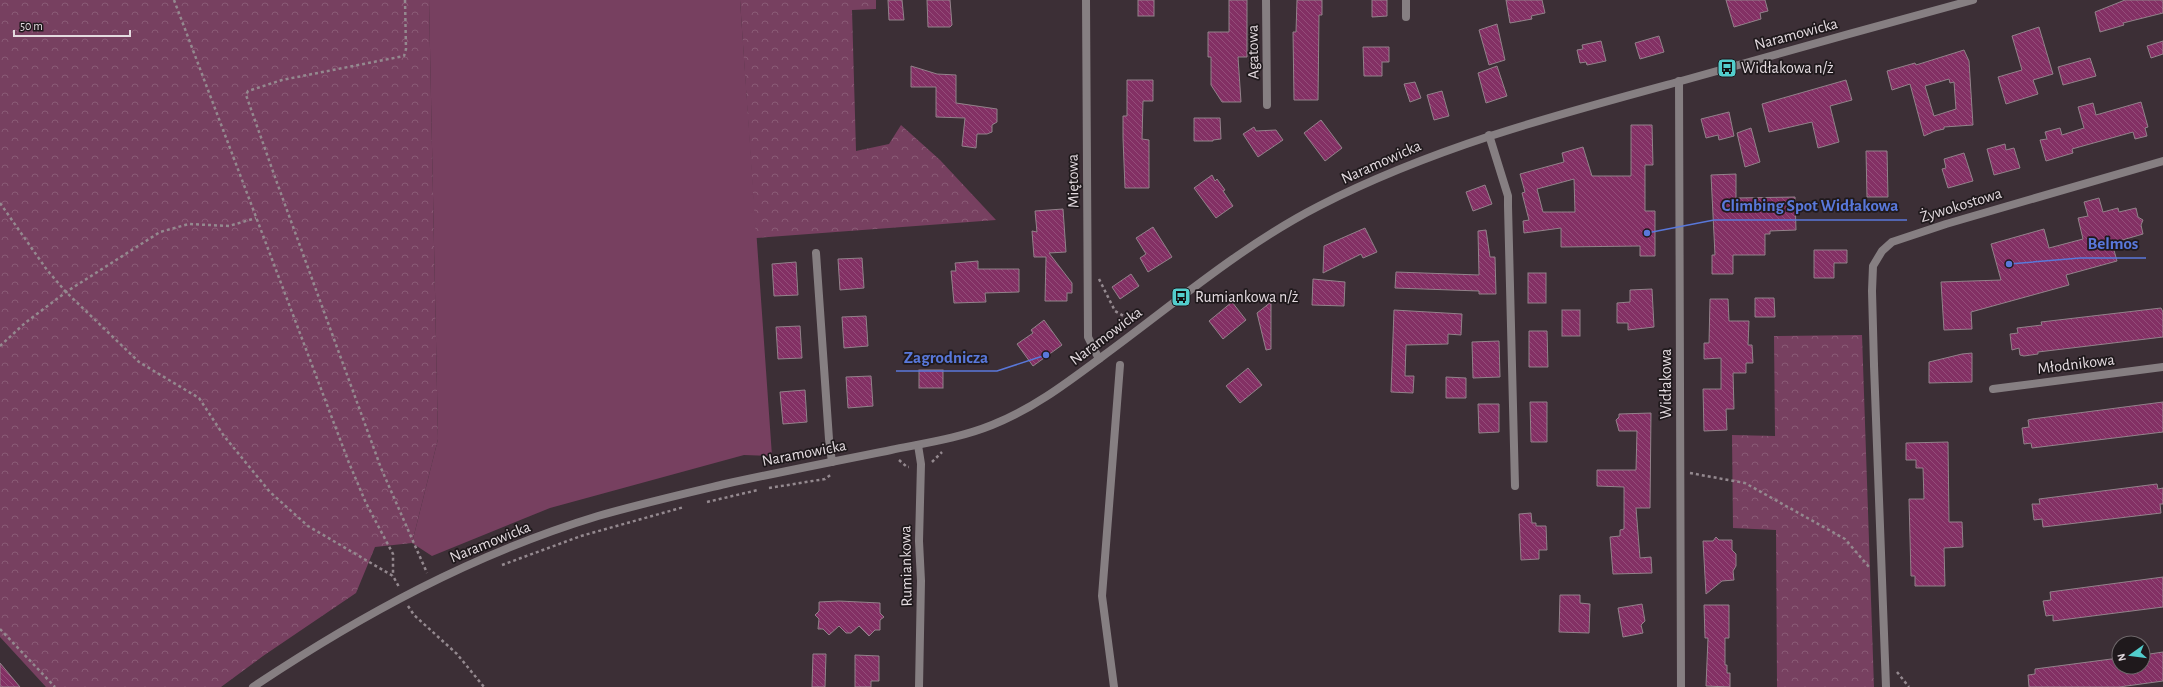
<svg xmlns="http://www.w3.org/2000/svg" width="2163" height="687" viewBox="0 0 2163 687" font-family="'Alegreya Sans',sans-serif">
<style>
.grass{fill:#774060}
.forest{fill:url(#forest-crowns)}
.building{fill:url(#building-back-hatch);stroke:#92828a;fill-rule:evenodd}
.lines{fill:none;stroke-linecap:round;stroke-linejoin:round}
.path{stroke:#94898f;stroke-width:2.5;stroke-dasharray:3 3;stroke-linecap:butt}
.service{stroke:#867f82;stroke-width:8}
.minor{stroke:#867f82;stroke-width:8}
.tertiary{stroke:#867f82;stroke-width:8}
.labels{text-anchor:middle;dominant-baseline:central;stroke-width:3.5;stroke-linejoin:round;paint-order:stroke}
.street-label{font-size:16px;fill:#e4dbe0;stroke:#1f191c}
.poi-label{font-size:16px;fill:#e4dbe0;stroke:#1f191c;text-anchor:start}
.leader{fill:none;stroke:#5978da;stroke-width:1.5}
.callout-dot{fill:#5978da;stroke:#1f191c;stroke-width:1.5}
.callout-label{font-size:17px;text-anchor:middle;font-weight:bold;fill:#5978da;stroke:#1f191c;stroke-width:3.5;stroke-linejoin:round;paint-order:stroke}
</style>
<defs>
<pattern id="forest-crowns" width="20" height="18" patternUnits="userSpaceOnUse"><rect width="20" height="18" fill="#774060"/><path d="M2 6a3 3 0 1 1 6 0M12 15a3 3 0 1 1 6 0" fill="none" stroke="#8a5b76"/></pattern>
<pattern id="building-back-hatch" width="6" height="6" patternUnits="userSpaceOnUse"><rect width="6" height="6" fill="#833064"/><path d="M-1 5l2 2M0 0l6 6M5-1l2 2" fill="none" stroke="#944d7a"/></pattern>
</defs>
<rect width="100%" height="100%" fill="#3c2f36"/>
<path class="grass" d="M429 0H740L772 456 744 455 550 508 432 556 412 543 438 439Z"/>
<g class="forest">
<path d="M0 0H429L438 439 412 543 375 547 356 593 263 656 221 687H46L0 637Z"/>
<path d="M740 0H876V9L852 10 856 151 889 144 901 125 940 160 996 220 756 238Z"/>
<path d="M1862 335 1874 687H1777L1776 530 1733 528 1732 435 1775 436 1774 336Z"/>
</g>
<g class="building">
<path d="M888 0H902L904 20H889Z"/>
<path d="M927 0H950L952 25 950 27H928Z"/>
<rect x="1138" y="0" width="16" height="16"/>
<path d="M1229 0H1247V57H1238L1241 102H1222L1211 85V57H1208V32H1229Z"/>
<path d="M1297 0H1322V15H1319L1318 100H1294L1293 32H1296Z"/>
<path d="M1372 0H1387V16L1372 17Z"/>
<path d="M1506 0H1542L1545 13 1531 16 1532 19 1510 23Z"/>
<path d="M1726 0H1765L1768 11 1760 13 1761 19 1734 27Z"/>
<path d="M2125 0H2163V13L2123 23 2124 25 2100 32 2095 12Z"/>
<path d="M1497 24 1505 60 1489 65 1479 30Z"/>
<path d="M2039 27 2053 74 2033 80 2038 94 2006 104 1998 77 2022 70 2012 36Z"/>
<path d="M1659 36 1664 52 1640 59 1635 43Z"/>
<path d="M1601 41 1606 61 1587 65 1586 62 1580 63 1577 50 1583 49 1582 45Z"/>
<path d="M2163 41V54L2151 58 2147 46Z"/>
<path d="M1363 47H1389V62H1382V76H1364Z"/>
<path d="M1964 50 1969 61 1973 125 1944 127V129L1935 131 1924 136 1910 84 1892 90 1887 71 1915 63 1916 65ZM1949 79 1950 83 1954 82 1956 109 1934 116 1925 86Z"/>
<path d="M2090 58 2096 76 2063 85 2058 67Z"/>
<path d="M911 66 937 74 956 75V103L997 109V122L992 125V132L987 134H977L976 148 962 146 965 118 936 117V87H911Z"/>
<path d="M1497 66 1507 96 1486 103 1478 73Z"/>
<path d="M1127 80H1153V101H1143L1142 139 1149 140V188H1125L1123 138V116H1127Z"/>
<path d="M1846 80 1852 100 1830 106 1839 142 1818 148 1812 122 1769 132 1762 104Z"/>
<path d="M1415 82 1421 98 1410 102 1404 84Z"/>
<path d="M1442 91 1449 116 1434 120 1427 95Z"/>
<path d="M2141 102 2148 127 2145 128 2147 136 2135 139 2133 132 2072 149 2073 153 2046 161 2040 140 2047 139 2045 132 2060 128 2062 135 2084 128 2078 107 2093 103 2096 115Z"/>
<path d="M1729 112 1734 136 1719 140 1718 135 1706 138 1701 119Z"/>
<path d="M1194 118H1220L1221 139 1213 140V141H1194Z"/>
<path d="M1321 120 1342 148 1325 161 1304 133Z"/>
<path d="M1631 125H1652L1653 165H1645V211H1655V256H1640V246L1561 247V228L1524 233 1523 221 1529 220 1522 193 1525 192 1520 174 1564 162 1562 153 1583 147 1592 176H1631ZM1574 179 1575 212H1543L1537 189Z"/>
<path d="M1254 127 1256 131 1276 130 1283 140 1258 157 1243 134Z"/>
<path d="M1751 128 1760 162 1745 167 1737 133Z"/>
<path d="M2005 144 2006 150 2014 148 2020 168 1994 175 1987 149Z"/>
<path d="M1866 151H1887L1888 197H1867Z"/>
<path d="M1964 153 1973 181 1948 188 1942 169 1946 168 1944 159Z"/>
<path d="M1736 174V198L1795 197 1796 230 1770 231V234H1765V255H1733V274H1712V255H1715L1711 175Z"/>
<path d="M1212 175 1215 181 1217 179 1225 190 1223 191 1233 206 1216 218 1194 188Z"/>
<path d="M1485 185 1492 204 1473 211 1466 192Z"/>
<path d="M2099 198 2103 212 2118 208 2119 212 2136 208 2138 217 2143 220 2141 225 2143 234 2112 243 2117 261 2066 275 2069 285 1971 312 1972 329 1944 330 1941 282 2001 280 1991 244 2044 229 2049 248 2083 239 2078 218 2088 216 2084 202Z"/>
<path d="M1063 209 1066 252 1049 253 1072 283V293H1067V301H1045L1046 257H1034L1032 231 1037 232 1035 211Z"/>
<path d="M1153 227 1172 257 1148 272 1140 258 1146 254 1136 238Z"/>
<path d="M1365 228 1377 252 1363 258 1361 254 1323 273 1324 246Z"/>
<path d="M1486 230 1490 257H1495L1496 294H1479V291L1395 288 1396 272 1479 275 1478 231Z"/>
<path d="M1814 250H1847V263H1834V278H1814Z"/>
<path d="M862 258 864 288 840 290 838 259Z"/>
<path d="M978 261V269H1019V292L985 293 986 302 954 303 951 271H956L955 263Z"/>
<path d="M796 262 798 295 774 296 772 264Z"/>
<rect x="1528" y="273" width="18" height="30"/>
<path d="M1131 274 1139 286 1120 299 1112 287Z"/>
<path d="M1313 279 1345 282 1344 306 1312 305Z"/>
<path d="M1652 289 1654 327 1628 330V323H1617V303L1630 302V290Z"/>
<path d="M1755 298H1774L1775 317H1755Z"/>
<path d="M1710 299H1728L1729 321H1749L1748 345H1752L1753 363H1746V373H1733L1734 409H1726L1727 430 1704 431 1703 389H1721V358L1704 359V343H1709Z"/>
<path d="M1232 302 1246 320 1223 339 1209 321Z"/>
<path d="M1271 302V349L1266 350 1257 313Z"/>
<path d="M2161 308 2163 312V337L2038 352V354L2024 356 2020 355 2019 348 2012 350 2010 334 2018 333 2017 328 2042 325 2041 322Z"/>
<path d="M1394 310 1462 314 1461 335 1448 334V344L1406 345 1405 376H1414L1413 393 1391 392Z"/>
<rect x="1562" y="310" width="18" height="26"/>
<path d="M866 316 868 346 844 348 842 317Z"/>
<path d="M1044 320 1062 345 1033 366 1017 344 1033 333 1031 330Z"/>
<path d="M800 326 802 358 778 359 776 327Z"/>
<path d="M1529 331H1547L1548 367H1529Z"/>
<path d="M1499 341 1500 377 1473 378 1472 342Z"/>
<path d="M1972 353V382L1929 383V362L1962 354Z"/>
<path d="M1248 368 1262 385 1240 403 1226 386Z"/>
<rect x="919" y="370" width="24" height="18"/>
<path d="M871 376 873 406 848 408 846 377Z"/>
<path d="M1446 377 1466 378V398H1446Z"/>
<path d="M805 390 807 422 783 424 780 392Z"/>
<path d="M1530 402H1547V442H1531Z"/>
<path d="M2163 402V432L2032 448 2031 443 2024 444 2022 428 2029 427 2028 420 2032 419Z"/>
<path d="M1478 404H1499V432L1479 433Z"/>
<path d="M1651 413 1650 508H1636L1640 558 1651 557 1652 573 1613 574 1610 537 1620 536V530L1624 529V487L1597 486V470H1636L1637 431H1619L1616 420 1619 417V414Z"/>
<path d="M1948 442 1949 522H1962L1963 547 1944 548 1945 586H1915V576H1911L1909 499H1924L1923 468H1916V460H1906V443Z"/>
<path d="M2157 484 2158 489 2163 488V504H2160L2161 513 2043 527 2042 519 2034 520 2032 504H2040L2039 499Z"/>
<path d="M1531 513 1532 523H1536V526H1546L1547 550H1539V559L1521 560 1519 514Z"/>
<path d="M1716 537 1719 540H1732V550L1736 554V566L1733 571 1734 580 1722 581 1706 594 1703 541H1713Z"/>
<path d="M2163 577V607L2053 621V615L2046 616 2043 601 2051 600 2050 592Z"/>
<path d="M1560 595H1580V603L1590 604 1589 633 1559 632Z"/>
<path d="M839 601 880 603V613L884 617 880 620V630H875L869 636 859 626 851 633H846L839 626 829 635 823 629H818L819 619 815 615 819 611V602Z"/>
<path d="M1642 604 1645 621 1641 625 1643 633 1623 637 1618 608Z"/>
<path d="M1704 605H1729V638H1725V665H1727V673H1730V687L1706 686 1708 638H1705Z"/>
<path d="M2163 652V681L2119 687H2029L2028 675 2035 674V669L2119 658V667H2143V655Z"/>
<path d="M813 654H826L825 687H812Z"/>
<path d="M855 655 879 656V681H871V687H855Z"/>
<path d="M0 663 20 687H0Z"/>
</g>
<g class="lines">
<g class="path">
<path d="M174 0 349 463 366 503 393 554V576"/>
<path d="M405 0 406 49 404 56 282 80 248 91 246 95 276 180 381 468 427 573"/>
<path d="M0 203 47 270 66 292 139 362 199 398 224 436 270 492 308 526 393 576 399 587"/>
<path d="M1099 279 1115 311 1127 318 1126 325"/>
<path d="M0 346 25 323 66 292 160 232 189 224 229 226 256 218"/>
<path d="M1077 361 1081 352"/>
<path d="M899 460 907 467H909"/>
<path d="M932 462 942 452"/>
<path d="M1690 473 1745 483 1845 539 1869 567"/>
<path d="M769 488 825 479 832 474"/>
<path d="M707 502 758 490"/>
<path d="M502 565 581 536 684 507"/>
<path d="M408 606 414 615 457 654 484 687"/>
<path d="M0 629 55 687"/>
<path d="M1897 672 1909 687"/>
</g>
<g class="service">
<path d="M1406 17V0"/>
<path d="M1489 135 1508 196V206L1515 486"/>
<path d="M816 253 829 439 832 462"/>
<path d="M1874 365 1886 687"/>
</g>
<g class="minor">
<path d="M1086 0 1088 337 1099 359"/>
<path d="M1266 0 1267 105"/>
<path d="M1679 81 1681 687"/>
<path d="M1874 365 1872 291 1873 266 1882 251 1892 242 1946 224 2163 161"/>
<path d="M1993 389 2163 367"/>
<path d="M918 445 921 464 919 541 921 581 919 687"/>
<path d="M1114 687 1102 596 1120 365"/>
</g>
<path class="tertiary" d="M253 687C361 615 473 554 598 516 640 504 683 494 725 484 780 472 836 461 891 450 925 443 960 438 992 425 1033 409 1068 382 1103 356 1174 304 1241 246 1319 206 1432 148 1552 116 1674 83 1774 55 1873 27 1973 0"/>
</g>
<defs>
<symbol id="bus-square" viewBox="-11 -11 22 22"><rect x="-9" y="-9" width="18" height="18" rx="4" fill="#52cdcc" stroke="#1f191c"/><path d="M-5-6H5V4H4V6H2V4H-2V6H-4V4H-5ZM-3.5-4V0h7V-4ZM-3.5 1.2v1.5H-2V1.2ZM2 1.2v1.5H3.5V1.2Z" fill="#111"/></symbol>
</defs>
<g fill-rule="evenodd">
<use href="#bus-square" x="1716" y="57" width="22" height="22"/>
<use href="#bus-square" x="1170" y="286" width="22" height="22"/>
</g>
<g class="labels">
<g class="street-label">
<text transform="translate(1796 34) rotate(-15)">Naramowicka</text>
<text transform="translate(1253 52) rotate(-91)">Agatowa</text>
<text transform="translate(1381 162) rotate(-24)">Naramowicka</text>
<text transform="translate(1073 181) rotate(-91)">Miętowa</text>
<text transform="translate(1961 205) rotate(-17)">Żywokostowa</text>
<text transform="translate(1106 336) rotate(-37)">Naramowicka</text>
<text transform="translate(2076 364) rotate(-7)">Młodnikowa</text>
<text transform="translate(1666 384) rotate(-90)">Widłakowa</text>
<text transform="translate(804 453) rotate(-11)">Naramowicka</text>
<text transform="translate(490 542) rotate(-22)">Naramowicka</text>
<text transform="translate(906 566) rotate(-91)">Rumiankowa</text>
</g>
<g class="poi-label">
<text x="1741" y="68">Widłakowa n/ż</text>
<text x="1195" y="297">Rumiankowa n/ż</text>
</g>
</g>
<path class="leader" d="M1647 233L1714 220H1907M2009 264L2080 258H2146M1046 355L997 371H896"/>
<g class="callout-dot">
<circle cx="1647" cy="233" r="4"/>
<circle cx="2009" cy="264" r="4"/>
<circle cx="1046" cy="355" r="4"/>
</g>
<g class="callout-label">
<text x="1810" y="211">Climbing Spot Widłakowa</text>
<text x="2113" y="249">Belmos</text>
<text x="946" y="363">Zagrodnicza</text>
</g>
<g transform="translate(2131 655) rotate(256)"><circle r="19" fill="#1f191c" stroke="#6e676a"/>
<path d="M0-3L7 15L0 10L-7 15Z" fill="#52cdcc"/>
<text y="-6" font-size="11" font-weight="bold" text-anchor="middle" fill="#e4dbe0">N</text>
</g>
<path d="M14 30v6h116v-6" fill="none" stroke="#e4dbe0" stroke-width="2"/>
<text x="20" y="30" font-size="12" fill="#e4dbe0" stroke="#1f191c" stroke-width="3" paint-order="stroke">50 m</text>
</svg>
